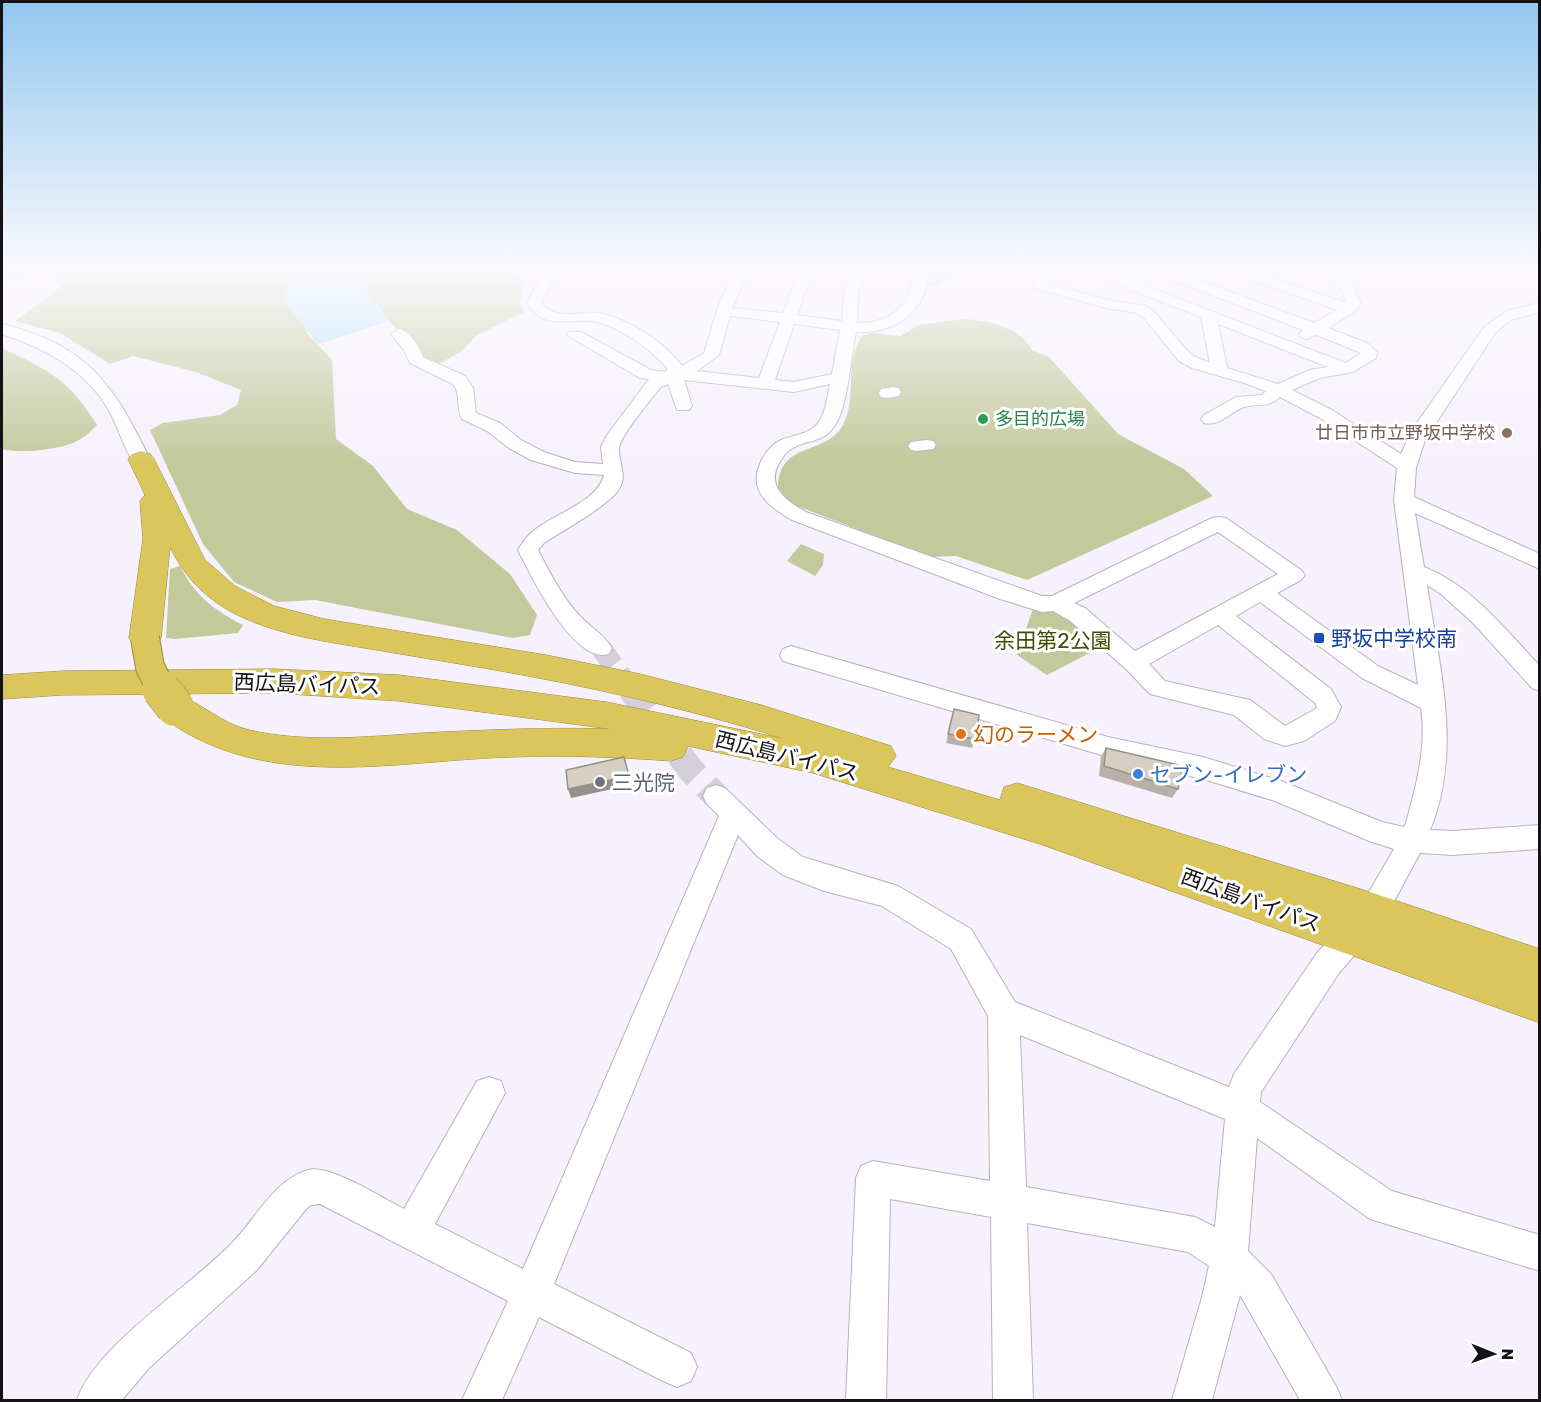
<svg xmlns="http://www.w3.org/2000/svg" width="1541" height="1402" viewBox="0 0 1541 1402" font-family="Rubik,'Noto Sans JP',sans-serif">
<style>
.green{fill:#c2c99b}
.water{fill:#b0e4f9}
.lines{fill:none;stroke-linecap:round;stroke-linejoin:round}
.minor-tunnel-far1{stroke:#d4d0da;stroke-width:21;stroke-dasharray:21 10;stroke-linecap:butt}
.minor-tunnel{stroke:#d4d0da;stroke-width:27;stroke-dasharray:27 14;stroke-linecap:butt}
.minor-casing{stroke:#b7b2be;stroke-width:2}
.highway-casing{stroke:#958744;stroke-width:1}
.minor{fill:#fff;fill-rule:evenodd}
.highway{fill:#dbc65c;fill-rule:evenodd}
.highway-bridge-far1-casing{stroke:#958744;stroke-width:30;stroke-linecap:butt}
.highway-bridge-casing{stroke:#958744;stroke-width:39;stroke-linecap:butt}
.highway-bridge-far1{stroke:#dbc65c;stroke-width:28}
.highway-bridge{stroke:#dbc65c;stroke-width:38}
.wall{fill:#b9b1a9}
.shaded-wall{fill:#969089}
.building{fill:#d7cec4;stroke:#969089;stroke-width:1.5}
.leisure-dot{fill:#2e9e5b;stroke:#fff;stroke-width:2}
.education-dot{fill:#8d6e63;stroke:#fff;stroke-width:2}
.transit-dot{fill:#1a4fb4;stroke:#fff;stroke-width:2}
.food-dot{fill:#e8710a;stroke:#fff;stroke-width:2}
.shop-dot{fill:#3f7fe0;stroke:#fff;stroke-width:2}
.worship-dot{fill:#6b7280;stroke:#fff;stroke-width:2}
.labels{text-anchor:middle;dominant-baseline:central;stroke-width:6;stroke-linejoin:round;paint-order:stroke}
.far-leisure-label{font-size:18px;fill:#27864d;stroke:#fff;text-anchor:start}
.far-education-label{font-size:18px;fill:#785e54;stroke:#fff;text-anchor:end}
.transit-label{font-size:21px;fill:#164399;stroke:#fff;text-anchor:start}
.park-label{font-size:21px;fill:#454c09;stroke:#fff}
.street-label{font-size:21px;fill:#141216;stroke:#fff}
.food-label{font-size:21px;fill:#c56008;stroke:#fff;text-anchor:start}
.shop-label{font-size:21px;fill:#366cbe;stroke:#fff;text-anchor:start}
.worship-label{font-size:21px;fill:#5b616d;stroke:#fff;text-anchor:start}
</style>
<rect width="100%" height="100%" fill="#f6f1fd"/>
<g class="green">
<path d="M2 268H518L517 271 524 282 520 301 524 312 477 335 461 352 440 363 422 357 389 321 363 286 306 332 332 360 336 439 373 466 407 509 457 530 510 574 537 615 530 635 512 638 315 600 277 602 234 582 203 544 150 430 163 423 220 415 237 405 241 390 196 372 133 356 110 364 60 333 15 321 60 288 50 269 2 282Z"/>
<path d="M928 268H961L937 287 928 286Z"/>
<path d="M964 319C989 321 1019 325 1032 350L1049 357 1118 434 1184 469 1213 496 1027 580 956 556 930 557 792 504 778 488C779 440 825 457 843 425 858 397 843 365 862 336L871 333 901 336 918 325Z"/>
<path d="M2 348C49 371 68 378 97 425 92 430 87 435 82 438 65 450 21 454 2 449Z"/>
<path d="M801 544 824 554 823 565 815 576 787 561Z"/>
<path d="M180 566C195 596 214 610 243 625L238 633 175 639 166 638 170 569Z"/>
<path d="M1033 609 1068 611 1107 644 1047 675 1017 655Z"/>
</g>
<path class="water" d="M310 270H334L363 286 389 321 318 344 284 301 288 283Z"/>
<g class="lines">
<path class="minor-tunnel-far1" d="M601 648 632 691"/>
<path class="minor-tunnel" d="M631 689 690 769 716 796"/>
<defs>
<g id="minor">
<path d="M546 268H560L541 302C553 322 585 310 604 314 631 321 666 343 682 366L704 353 718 307 736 268H750L732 308 783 313 800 268H814L797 315 842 321 844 291 853 268H867L858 291 857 323C893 324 914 303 913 268H927C931 310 894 334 856 332 851 355 848 402 837 422 824 445 808 438 791 449 785 453 780 461 777 467 768 490 789 502 806 512L1042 596H1052L1212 518 1219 517 1226 518 1301 570 1305 575 1301 580 1277 593 1378 666 1418 685 1394 500 1397 468 1320 418 1280 397C1269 407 1261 404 1248 406 1232 409 1221 427 1204 423L1201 419 1204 415 1236 397 1262 395 1266 391 1241 382 1192 368 1179 361 1145 319 1137 313 1106 308 1034 288 1032 285 1045 268H1059L1048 283 1107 300 1146 306 1155 313 1191 355 1210 363 1201 317 1082 271 1080 268H1099L1346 363 1361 353 1317 335 1307 339 1301 337 1299 334 1303 330 1149 271 1147 268H1166L1314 323 1337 310 1225 271 1223 268H1243L1346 303 1342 290 1319 268H1334L1353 284 1361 303 1354 312 1328 328 1367 343 1377 352 1376 358 1353 372 1320 378 1292 390 1332 410 1401 454 1412 430 1484 327 1507 311 1540 303V312L1511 320 1495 333 1425 440 1416 468 1414 497 1540 554V569L1415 513 1424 567C1472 586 1505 629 1540 666V691L1532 688 1474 624 1441 594 1427 585C1439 666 1463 751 1430 830L1453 831 1540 825V849L1453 855 1420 853 1383 922 1339 973 1261 1092 1260 1102 1392 1191 1540 1235V1271L1370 1219 1257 1138 1248 1251 1271 1274 1336 1386 1342 1400H1300L1240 1295 1212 1400H1172L1202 1297 1209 1266 1188 1252 1027 1223 1033 1400H993L991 1217 890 1199 886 1400H846L856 1178 861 1166 873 1161 990 1181 988 1016 951 949 882 906 824 891 783 875 757 856 738 835 554 1284 691 1353 697 1367 691 1381 677 1387 663 1381 539 1317 502 1400H462L508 1301 320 1204 311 1205 307 1208 256 1271 149 1368 122 1400H77C94 1347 189 1287 230 1245 255 1221 273 1180 308 1170 330 1164 382 1198 404 1209L477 1081 489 1077 501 1081 505 1093 435 1224 523 1269 719 816 707 804 703 796 707 788 716 785 725 788 777 838 803 857 898 886 971 929 1015 1002 1229 1087 1234 1074 1317 953 1363 902 1394 849 1369 841 1275 801 1203 779 1108 757 783 661 780 655 783 649 791 646 1108 737 1203 757 1281 781 1382 822 1404 827 1406 823C1416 786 1427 747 1421 708L1362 678 1260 602 1236 616 1331 689 1341 707 1335 721 1304 741 1285 746 1264 739 1234 715 1150 694 1125 668 1069 620 1053 611 1042 612 1000 599 792 520C770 507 748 492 760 464 763 455 772 444 781 440 795 434 811 435 820 420 826 410 828 395 830 384L794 392 684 380 692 406 689 410H677L668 384 661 387C652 398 620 436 619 448 618 462 628 475 619 489 610 505 562 531 544 543L538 550C551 575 563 599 582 618 592 628 605 636 612 648L609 654C574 665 531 576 518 550 521 545 525 539 529 535 548 515 597 504 604 475L575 473 531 460 509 448 487 431 462 419C456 408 461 394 453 384L410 363 404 350 391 334 399 329C411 332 419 347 423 357L465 376 473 388 476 413 500 423 521 440 544 452 575 462 603 464 601 447 607 435 649 379 640 378 567 335 569 332H581L651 370 666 372 667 368C655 352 617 326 598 322 571 316 543 333 527 302ZM730 316 780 322 759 378 697 371 719 355ZM794 324 840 330 832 374 794 382 775 380ZM1218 324 1328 367 1310 370 1278 384 1227 368ZM1218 532 1278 574 1135 651 1085 608 1074 603ZM1218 625 1315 703 1317 708 1285 726 1250 700 1165 681 1149 664ZM1020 1035 1225 1119 1215 1227 1195 1217 1026 1187Z"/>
<path d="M1487 268H1540V276L1520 277 1489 271Z"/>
<path d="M2 324C89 346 113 384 150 459L148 463H134C123 447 118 426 108 409 85 369 44 348 2 334Z"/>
<path d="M893 387 899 388 901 392 899 396 887 398 881 397 879 393 881 389Z"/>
<path d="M927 440 933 441 936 445 933 449 917 451 911 450 908 446 911 442Z"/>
</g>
<path id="highway" d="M141 451 150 454 154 459 205 560 235 586 274 606 324 619 546 655 640 674 761 705 891 746 896 756 888 767 1000 800 1004 787 1017 783 1373 893 1540 949V1023L1043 845 813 773 688 746 683 757 671 761C618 757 565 755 511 757 408 760 293 787 196 738 182 731 166 722 158 707L163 698 174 694 63 695 2 699V675L63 671 274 669 399 675 606 702 785 739C680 706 574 683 466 665 434 660 403 654 371 649 328 642 284 636 244 618 210 603 186 580 170 547L161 638 156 646 145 649 134 646 129 638 143 539 140 501 145 495 128 459 132 454ZM274 693 399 701 611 729C548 727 486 730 423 733 365 737 306 743 249 730 222 724 202 703 176 694Z"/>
</defs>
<use href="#minor" class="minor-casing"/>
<use href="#highway" class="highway-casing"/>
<use href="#minor" class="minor"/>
<use href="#highway" class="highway"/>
<defs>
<path id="highway-bridge-far1" d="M145 638 150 667 162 691"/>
<path id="highway-bridge" d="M161 689 175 707"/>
</defs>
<use href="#highway-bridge-far1" class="highway-bridge-far1-casing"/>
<use href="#highway-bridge" class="highway-bridge-casing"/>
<use href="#highway-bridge-far1" class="highway-bridge-far1"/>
<use href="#highway-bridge" class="highway-bridge"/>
</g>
<g class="wall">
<path d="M954 709 975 739 972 748 946 743Z"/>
<path d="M1106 748 1178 789 1172 798 1099 776 1101 757Z"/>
</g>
<path class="shaded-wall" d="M629 776 631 785 571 798 568 789Z"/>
<g class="building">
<path d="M954 709 979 715 975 739 948 734Z"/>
<path d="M1106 748 1183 766 1178 789 1104 766Z"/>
<path d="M624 757 629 776 568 789 566 770Z"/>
</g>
<linearGradient id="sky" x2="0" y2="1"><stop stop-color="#91c7ef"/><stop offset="0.58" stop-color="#fbf9fe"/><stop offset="1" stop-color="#fbf9fe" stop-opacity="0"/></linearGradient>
<rect width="1541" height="464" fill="url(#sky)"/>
<circle class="leisure-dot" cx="983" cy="419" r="6"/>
<circle class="education-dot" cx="1507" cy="433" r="6"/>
<rect class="transit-dot" x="1313" y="632" width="12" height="12" rx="3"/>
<circle class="food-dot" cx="961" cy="734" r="6"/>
<circle class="shop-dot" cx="1138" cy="774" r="6"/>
<circle class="worship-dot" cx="600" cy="782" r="6"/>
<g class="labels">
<g class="far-leisure-label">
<text x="995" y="419">多目的広場</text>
</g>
<g class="far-education-label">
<text x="1495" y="433">廿日市市立野坂中学校</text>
</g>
<g class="transit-label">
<text x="1331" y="638">野坂中学校南</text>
</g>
<g class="park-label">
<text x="1053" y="640">余田第2公園</text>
</g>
<g class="street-label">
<text transform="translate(307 684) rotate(2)">西広島バイパス</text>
<text transform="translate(787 756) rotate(14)">西広島バイパス</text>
<text transform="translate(1251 900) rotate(20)">西広島バイパス</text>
</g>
<g class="food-label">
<text x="973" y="734">幻のラーメン</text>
</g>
<g class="shop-label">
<text x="1150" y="774">セブン-イレブン</text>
</g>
<g class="worship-label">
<text x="612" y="782">三光院</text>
</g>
</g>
<rect width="1541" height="1402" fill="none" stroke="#141216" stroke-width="6"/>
<g transform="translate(1493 1354) rotate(91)" stroke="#ffffff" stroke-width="4.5" paint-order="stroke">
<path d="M0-4.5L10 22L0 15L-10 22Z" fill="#141216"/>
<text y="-9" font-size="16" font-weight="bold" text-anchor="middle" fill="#141216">N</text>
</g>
</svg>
